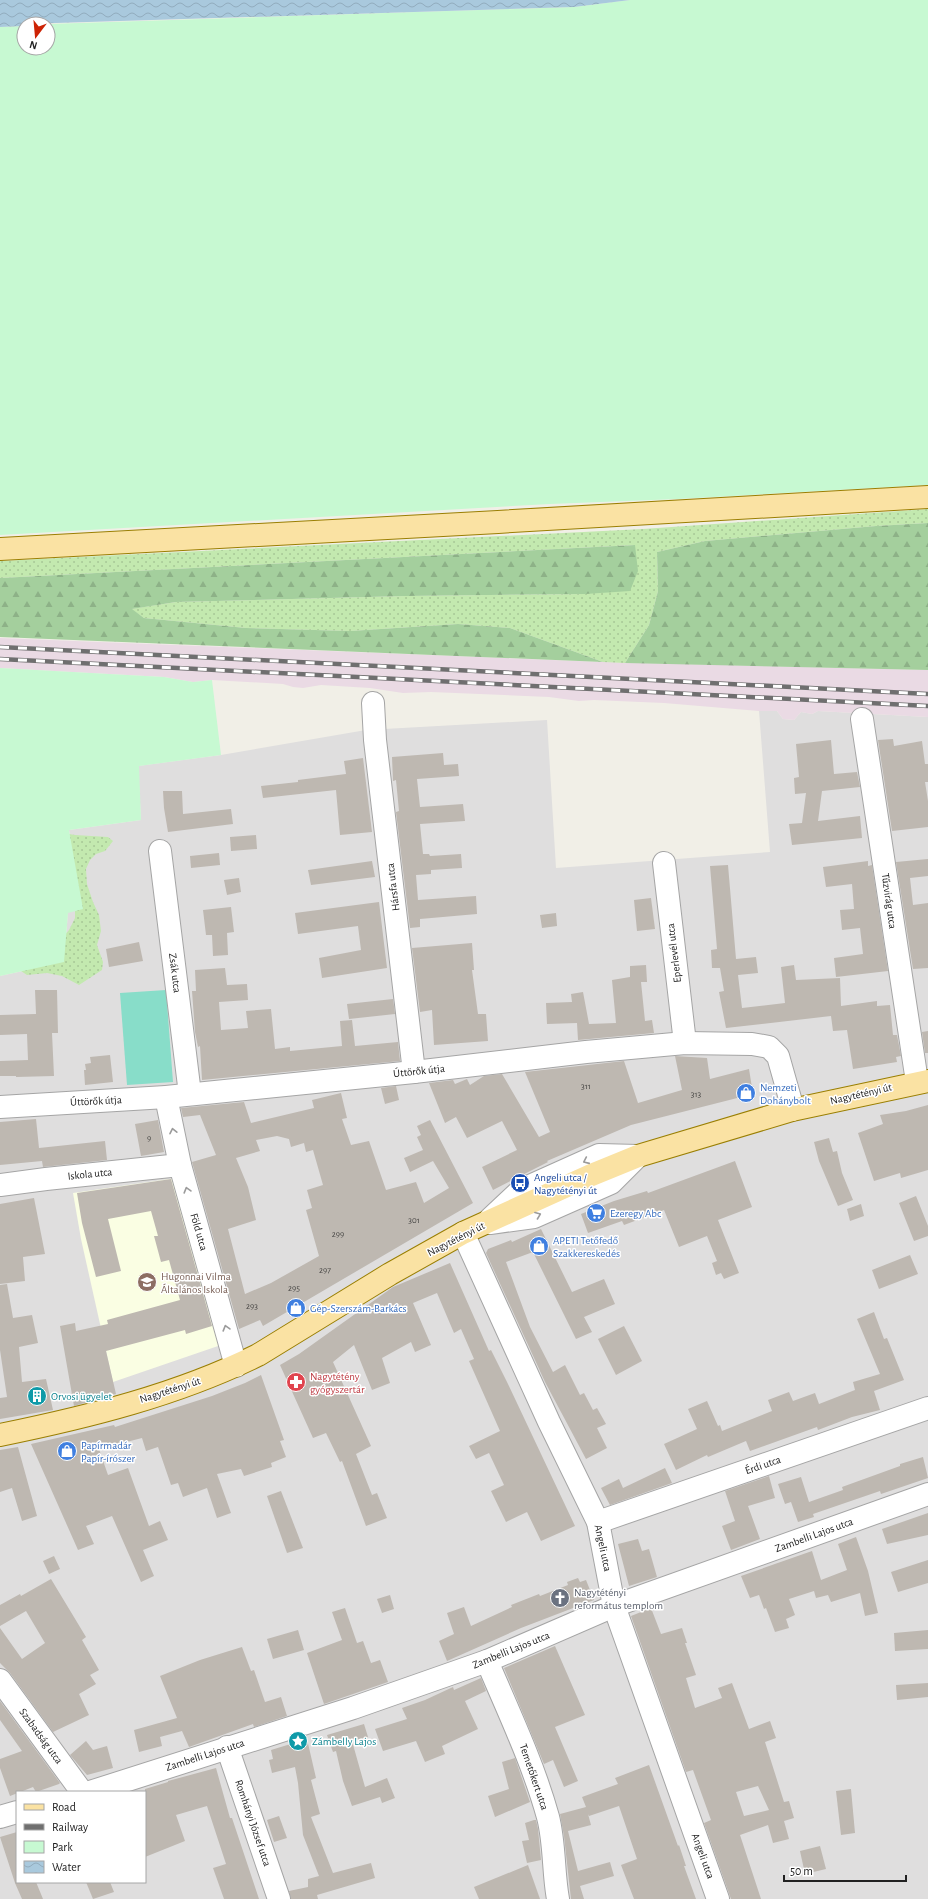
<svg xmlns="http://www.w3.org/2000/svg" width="928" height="1899" viewBox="0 0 928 1899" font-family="'Alegreya Sans',sans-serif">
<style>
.residential{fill:#dfdede;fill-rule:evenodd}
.education{fill:#fafee3}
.railway{fill:#eadae4}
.grass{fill:url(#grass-dots)}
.forest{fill:url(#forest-firs)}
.park{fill:#c7f9d2}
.pitch{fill:#88ddc9}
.water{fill:url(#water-waves)}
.building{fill:#beb8b1;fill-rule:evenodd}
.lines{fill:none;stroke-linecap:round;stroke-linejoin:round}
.minor-casing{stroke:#a5a5a5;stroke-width:24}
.major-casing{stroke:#9a7f03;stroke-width:24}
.minor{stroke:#fff;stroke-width:22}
.major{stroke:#fae2a3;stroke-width:22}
.rail-casing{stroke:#6f6f6f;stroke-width:4.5}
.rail{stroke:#fff;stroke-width:3;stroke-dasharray:9;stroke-linecap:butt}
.oneway{stroke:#9b9b9b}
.labels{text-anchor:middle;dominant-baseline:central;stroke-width:3;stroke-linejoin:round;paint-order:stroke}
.number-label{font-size:9px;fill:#484745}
.street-label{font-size:11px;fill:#212121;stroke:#fff}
.shop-label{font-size:11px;fill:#366cbe;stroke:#fff;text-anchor:start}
.transit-label{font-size:11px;fill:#164399;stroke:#fff;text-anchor:start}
.education-label{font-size:11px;fill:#785e54;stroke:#fff;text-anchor:start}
.health-label{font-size:11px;fill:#be3a42;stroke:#fff;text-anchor:start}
.culture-label{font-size:11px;fill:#0d838f;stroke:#fff;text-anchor:start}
.worship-label{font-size:11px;fill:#5b616d;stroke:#fff;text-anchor:start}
</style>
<defs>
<pattern id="grass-dots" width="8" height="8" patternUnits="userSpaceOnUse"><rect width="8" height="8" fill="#c3e9af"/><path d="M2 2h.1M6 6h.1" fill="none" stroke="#a7c896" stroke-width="1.8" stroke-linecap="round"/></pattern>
<pattern id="forest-firs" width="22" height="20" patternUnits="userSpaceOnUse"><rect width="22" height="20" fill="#a4cf9d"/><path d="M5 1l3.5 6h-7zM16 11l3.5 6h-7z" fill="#8db187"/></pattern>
<pattern id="water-waves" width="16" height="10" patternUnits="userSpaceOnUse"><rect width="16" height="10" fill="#a9c9dd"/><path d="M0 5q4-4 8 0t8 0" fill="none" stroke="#91acbd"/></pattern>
</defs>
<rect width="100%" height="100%" fill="#f1efe7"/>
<path class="residential" d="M759 711H777L783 719 794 720 801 712 812 714 818 711 928 717V1899H0V976L64 962 68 912 83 909 69 830 141 820 138 766 221 755 366 730 547 720 556 868 770 852ZM17 1792H145V1882H17Z"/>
<path class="education" d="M176 1178 221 1345 113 1382 81 1239 73 1193Z"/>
<path class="railway" d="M0 638 603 662 928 670V717L818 711 812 714 801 712 794 720 783 719 777 711H759L664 703 594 700 579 701 549 697 431 692 403 693 370 688 321 685 303 688 293 687 283 684 212 680 193 682 164 677 0 668Z"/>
<g class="grass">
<path d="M928 509V523L876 526 705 541 657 552 658 591 649 625 625 663 603 662 510 628 458 624 350 631 246 628 144 618 131 609 176 602 406 596 585 594 634 545 0 578V561L643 529Z"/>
<path d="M58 832 75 835 108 837 113 841 105 851 96 854 90 860 86 869 87 884 93 902 99 915 101 931 97 945 103 962 102 970 79 985 62 976 47 973 27 975 12 965 61 939 69 930 75 918V903Z"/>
</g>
<g class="forest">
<path d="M928 523V670L625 663 649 625 658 591 657 552 705 541 876 526Z"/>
<path d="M635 545 638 571 630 591 585 594 406 596 176 602 132 609 144 618 246 628 350 631 458 624 510 628 603 662 0 637V578Z"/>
</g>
<g class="park">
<path d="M630 0H928V485L678 499 550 504 0 535V27L24 26V48H48V24L574 7Z"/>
<path d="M0 668 164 677 193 682 212 680 221 755 139 766 141 820 69 830 83 909 68 913 64 962 0 976Z"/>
</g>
<path class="pitch" d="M166 990 173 1082 127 1085 120 993Z"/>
<path class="water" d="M0 0H630L574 7 24 24V26L0 27Z"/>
<g class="building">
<path d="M893 739 894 746 922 741 925 764H928V782H925L928 801V827L892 831 878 740Z"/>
<path d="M831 740 834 774 857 772 860 787 822 791 818 821 860 816 862 838 792 845 789 824 802 823 806 793 795 794 794 778 799 777 796 744Z"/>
<path d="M443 753 444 765 458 764 459 776 417 779 420 807 463 804 465 821 420 824 423 854H429L430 856 461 854 462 868 431 870V874L416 875 418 900 476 896 477 914 420 919V927L410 928 396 812 399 811 396 780 393 781 392 757Z"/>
<path d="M363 758 372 832 340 835 336 790 263 798 261 786 298 782V780L346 774 344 761Z"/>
<path d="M163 791H182L183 814 231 809 233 824 168 832 164 808Z"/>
<path d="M256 835 257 849 231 851 230 837Z"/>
<path d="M219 853 220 865 191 868 190 856Z"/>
<path d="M928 859V876L910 878 913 905 928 903V968L913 969 896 862Z"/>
<path d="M372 861 375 877 311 885 308 870Z"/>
<path d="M868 861V866L872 865 888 971 836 977 834 958 863 954 860 928 842 930 840 910 854 909 852 884 826 887 823 867Z"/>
<path d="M728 865 736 959 756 957 758 973 738 975 742 1008 785 1003 781 967 794 965 796 980 840 978 841 1006 877 1001V1006L890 1005 893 1035H897L901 1056 896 1057 897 1062 853 1069 847 1030 833 1031 831 1016 726 1028 719 992 724 991 720 968H712L711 950 717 949 710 866Z"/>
<path d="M239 878 241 892 227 895 224 880Z"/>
<path d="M651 898 655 929 637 931 634 900Z"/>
<path d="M379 902 387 968 322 978 319 958 361 950 358 926 298 934 295 913Z"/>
<path d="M231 907 234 932 227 933 228 955 213 956 212 935H206L203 910Z"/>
<path d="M556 913 557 926 542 928 540 915Z"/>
<path d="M139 942 143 961 109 967 106 949Z"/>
<path d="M472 943 474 970H472L478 1014H486L488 1041 434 1045 432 1010 420 1012 412 948Z"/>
<path d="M646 965 647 982H641L645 1021 652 1020 654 1033 578 1040 577 1023 547 1024 546 1003 572 1002 571 994 583 992 589 1024 616 1023 612 980 630 977V966Z"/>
<path d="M225 968 227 985 247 984 248 1000 219 1002 221 1030 248 1028 246 1011 271 1009 275 1049 290 1047V1051L342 1046 340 1021 352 1020 355 1046 398 1042 400 1061 202 1080 200 1046 198 1047 195 1032 192 991H196L195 970Z"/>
<path d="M35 990H57L58 1033H52L54 1076 16 1077V1076H0V1061L28 1060 27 1034 0 1035V1015L36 1014Z"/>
<path d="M393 999 395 1014 349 1019 347 1004Z"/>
<path d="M928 1031V1053H925L922 1032Z"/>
<path d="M110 1055 113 1082 85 1085 84 1070H86L85 1064 91 1063 90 1057Z"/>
<path d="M675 1056 707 1058 710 1079 749 1069 753 1094 631 1125 547 1161 548 1162 493 1190 482 1167 517 1150 502 1121 467 1138 456 1117 445 1123 429 1083 453 1080 455 1084 467 1079 470 1085 484 1076 502 1074 539 1137 550 1132 525 1072 624 1061 638 1103 682 1090Z"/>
<path d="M396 1086 399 1100 385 1104 381 1088Z"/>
<path d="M341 1093 347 1118 342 1119 351 1145 369 1141 386 1190 416 1182 424 1203 449 1188 433 1161 410 1172 404 1158 423 1150 417 1137 421 1135 417 1126 430 1120 473 1203 263 1326 260 1320 239 1329 192 1162 216 1155 200 1115 183 1117 181 1108 244 1102 251 1123 314 1108 312 1100ZM277 1136 289 1139 291 1147 304 1143 306 1152 313 1150 323 1185 307 1190 312 1208 306 1210 319 1256 271 1283 245 1294 228 1229 256 1220 248 1187 236 1158 260 1151 256 1140Z"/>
<path d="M928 1105V1170L901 1178 900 1173 874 1181 858 1133 883 1124 880 1115 906 1111Z"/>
<path d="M36 1119 39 1148 105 1141 107 1160 43 1167 42 1161 0 1165V1122Z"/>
<path d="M158 1120 164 1152 141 1156 135 1124Z"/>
<path d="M829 1138 833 1152 837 1151 842 1173 853 1200 838 1206 819 1161 814 1142Z"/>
<path d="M735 1161 752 1207 718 1220 739 1273 724 1279 721 1273 716 1275 712 1263 717 1261 707 1236 679 1247 664 1210 624 1225 622 1221 588 1233 581 1214 614 1201 647 1191 648 1193Z"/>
<path d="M171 1179 212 1326 186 1334 185 1330 106 1351 116 1394 74 1406 60 1326 75 1323 76 1331 108 1324 107 1320 180 1300 169 1260 161 1262 154 1236H158L151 1211 108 1219 121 1271 96 1277 82 1223 77 1193Z"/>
<path d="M916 1196 928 1226V1236L914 1241 899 1203Z"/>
<path d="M34 1198 45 1254 23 1257 25 1281 0 1284V1204Z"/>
<path d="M861 1204 864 1216 850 1221 847 1209Z"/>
<path d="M541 1229 572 1292 604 1279 615 1304 584 1317 592 1332 576 1339 533 1252 506 1262 530 1327 553 1372 565 1365 580 1395 584 1393 593 1410 597 1408 606 1424 597 1428 607 1448 586 1459 545 1382 486 1253 488 1249 511 1240 512 1242Z"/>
<path d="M910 1255 918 1274 879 1289 872 1270Z"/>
<path d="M450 1263 489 1351 491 1350 507 1382 575 1526 541 1541 527 1512 506 1522 491 1491 504 1485 489 1453 476 1459 469 1446 500 1431 469 1361 474 1359 461 1329 454 1333 437 1293 413 1303 431 1345 415 1352 411 1342 382 1358 390 1383 372 1390 354 1345 333 1362 371 1446 356 1454 372 1495 377 1493 387 1518 366 1526 342 1461 340 1462 326 1433 313 1438 280 1365 299 1354 393 1287Z"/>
<path d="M7 1284 13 1318 32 1315 38 1343 19 1347 22 1382 46 1379 53 1410 0 1419V1398L7 1397 0 1350V1285Z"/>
<path d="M874 1312 884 1339 887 1338 904 1380 874 1391 880 1410 852 1417 818 1430 817 1427 750 1451 746 1441 708 1457 707 1455 676 1470 664 1444 697 1429 688 1409 707 1401 718 1426 720 1425 722 1431 772 1411 768 1400 789 1392 793 1401 815 1393 819 1404 855 1390 853 1382 880 1374 857 1319Z"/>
<path d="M624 1326 642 1361 616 1375 598 1339Z"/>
<path d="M261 1375 284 1440 280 1441 286 1457 271 1463 272 1467 244 1476 241 1469 217 1474 231 1513 217 1518 207 1488 183 1497 178 1483 171 1485 158 1447 146 1451 142 1438 99 1449 108 1475 128 1468 149 1526 160 1521 168 1540 143 1550 154 1576 141 1582 112 1516 86 1526 94 1544 78 1550 31 1444 114 1425 115 1427 212 1396 245 1383Z"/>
<path d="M18 1447 37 1516 22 1521 12 1488 0 1492V1450Z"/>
<path d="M923 1457 928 1478 881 1494 880 1491 813 1514 814 1517 798 1522 791 1502 785 1504 778 1484 801 1477 809 1502 843 1490 842 1487 900 1466V1464Z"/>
<path d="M665 1468 672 1483 610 1505 601 1488 619 1479 623 1488Z"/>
<path d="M769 1476 775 1498 748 1506 760 1539 731 1550 722 1526 735 1521 725 1491Z"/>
<path d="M281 1491 303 1548 287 1553 267 1496Z"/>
<path d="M928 1513V1535L887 1544 882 1529Z"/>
<path d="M856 1537 868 1571 878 1613 865 1616 860 1593 831 1602 828 1595 816 1598 814 1591 789 1599 795 1615 786 1619 789 1628 775 1632 766 1608 764 1609 759 1595 750 1598 741 1576 812 1551 821 1580 847 1570 838 1544Z"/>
<path d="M638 1539 642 1551 649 1549 657 1577 629 1586 618 1544Z"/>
<path d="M54 1556 60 1569 49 1574 43 1561Z"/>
<path d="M928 1560V1583L898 1592 891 1572Z"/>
<path d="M578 1578 580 1582 586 1580 594 1600 521 1628 447 1661 439 1641 454 1634 447 1613 464 1607 471 1626 512 1607 511 1605 539 1594 540 1596 568 1585 567 1582Z"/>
<path d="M51 1579 86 1637 82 1640 99 1670 90 1675 96 1684 79 1694 89 1715 53 1732 10 1673 0 1663V1628L22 1659 45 1643 26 1611 0 1626V1605L20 1594 21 1596Z"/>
<path d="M390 1595 394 1609 382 1613 377 1599Z"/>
<path d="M345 1608 357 1643 363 1641 371 1663 380 1660 388 1682 324 1704 307 1653 342 1640 332 1612Z"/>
<path d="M651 1608 661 1634 682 1628 687 1643H685L696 1675 686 1678 695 1708 722 1698 718 1688 732 1683 749 1729 770 1721 776 1738 765 1742 784 1802 789 1801 794 1818 784 1821 789 1839 773 1843 768 1825 740 1835 761 1899H731L704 1823 711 1820 693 1770 686 1772 631 1616ZM758 1786 769 1810 744 1816 736 1792Z"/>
<path d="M298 1630 304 1650 273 1659 267 1639Z"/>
<path d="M928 1630V1649L895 1651 894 1633Z"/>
<path d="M555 1646 585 1715 555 1727 578 1781 564 1787 553 1760 544 1764 504 1668Z"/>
<path d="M242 1647 251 1671 254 1670 265 1702 281 1697 287 1716 254 1727 253 1724 189 1747 182 1731 160 1737 162 1746 139 1752 134 1730 177 1718 160 1676 200 1660Z"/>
<path d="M481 1678 486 1691 465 1701 478 1729 442 1746 445 1754 425 1762 416 1741 383 1751 375 1729 407 1719 402 1708 425 1700 453 1687 454 1690Z"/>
<path d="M928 1683V1697L897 1700 896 1685Z"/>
<path d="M0 1701 60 1783 59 1784 36 1792 33 1787 10 1796 0 1768V1759L22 1751 0 1720Z"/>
<path d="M364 1724 368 1737 352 1741 365 1787 387 1778 395 1798 382 1803 380 1797 352 1806 343 1781 336 1751 333 1752 327 1735Z"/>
<path d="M307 1739 316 1778 311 1780 320 1814 311 1817 333 1873 371 1863 375 1878 317 1895 318 1899H291L289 1891 308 1887V1879L319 1876 303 1835 298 1783 295 1767 272 1773 269 1760 273 1759 271 1750Z"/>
<path d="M86 1741 93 1750 107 1746 113 1768 87 1775 70 1755Z"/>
<path d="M515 1758 530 1802 495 1817 488 1796 509 1789 502 1762Z"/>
<path d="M649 1765 678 1846 679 1845 686 1866H684L696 1899H634L621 1865 637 1859 619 1806 589 1816 588 1814 591 1825 568 1831 578 1871 610 1862 614 1876 580 1886 584 1899H571L564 1836 560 1814 586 1807 582 1797 618 1784 615 1778Z"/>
<path d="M216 1768 230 1818H232L259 1899H224L213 1868 226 1864 207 1806 176 1815 185 1841 145 1857V1789L168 1782V1781Z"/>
<path d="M851 1789 855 1833 841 1835 836 1791Z"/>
<path d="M279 1816 287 1838 274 1842 267 1820Z"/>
<path d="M534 1820H536L538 1829 541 1860 527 1863 522 1841 529 1840 525 1823Z"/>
<path d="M17 1832V1882H36L43 1899H22L15 1883 0 1837Z"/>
<path d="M820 1846 826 1869 805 1874 800 1851Z"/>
<path d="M528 1865 540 1899H479L474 1887Z"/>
<path d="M86 1882H110L114 1892 93 1899Z"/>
</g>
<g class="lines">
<defs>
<g id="minor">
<path d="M373 703 375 740 414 1072"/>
<path d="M862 719 916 1075 915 1082"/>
<path d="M160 851 190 1094"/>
<path d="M664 863 685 1043"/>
<path d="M166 1097 180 1165 236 1366"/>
<path d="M0 1107 166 1097 414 1072 586 1052 685 1043 752 1044 769 1047 778 1056 791 1102 792 1110"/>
<path d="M0 1185 46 1179 180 1165"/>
<path d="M490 1219 521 1190 599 1155 638 1156"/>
<path d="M490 1223 534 1217 611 1183 638 1156"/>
<path d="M463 1233 549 1422 598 1522 614 1606 718 1899"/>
<path d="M598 1522 928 1408"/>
<path d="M487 1661C509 1713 533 1763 548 1817 555 1844 553 1872 558 1899"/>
<path d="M0 1680 82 1792"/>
<path d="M227 1747 279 1899"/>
<path d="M90 1792 353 1708 487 1661 614 1606 928 1494"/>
<path d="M0 1817 17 1812"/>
</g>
<g id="major">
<path d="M0 549C309 531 619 517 928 497"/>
<path d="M0 1435C88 1417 177 1395 258 1355L390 1274 463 1233 589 1176 638 1156 792 1110 928 1081"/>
</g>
</defs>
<use href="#minor" class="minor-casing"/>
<use href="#major" class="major-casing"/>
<use href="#minor" class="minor"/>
<use href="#major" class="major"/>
<defs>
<g id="rail">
<path d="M0 647 928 694"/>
<path d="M0 659 928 706"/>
</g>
</defs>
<use href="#rail" class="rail-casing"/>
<use href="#rail" class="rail"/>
</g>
<defs><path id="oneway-chevron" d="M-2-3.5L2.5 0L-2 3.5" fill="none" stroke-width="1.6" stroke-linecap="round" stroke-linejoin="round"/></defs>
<g class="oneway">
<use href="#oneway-chevron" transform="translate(173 1131) rotate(-102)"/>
<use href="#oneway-chevron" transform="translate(586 1161) rotate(156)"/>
<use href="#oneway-chevron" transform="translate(187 1190) rotate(-106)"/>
<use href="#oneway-chevron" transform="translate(538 1215) rotate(-21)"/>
<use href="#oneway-chevron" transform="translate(226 1328) rotate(-106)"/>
</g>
<defs>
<symbol id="shop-disc" viewBox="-11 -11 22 22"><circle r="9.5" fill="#3f7fe0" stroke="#fff"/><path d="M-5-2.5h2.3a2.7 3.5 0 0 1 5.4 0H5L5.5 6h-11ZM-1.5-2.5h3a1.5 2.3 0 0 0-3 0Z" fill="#fff"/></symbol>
<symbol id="bus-disc" viewBox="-11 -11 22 22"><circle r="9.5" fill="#1a4fb4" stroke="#fff"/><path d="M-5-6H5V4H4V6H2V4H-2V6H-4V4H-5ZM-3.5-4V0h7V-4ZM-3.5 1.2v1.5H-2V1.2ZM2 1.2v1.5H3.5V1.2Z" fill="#fff"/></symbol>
<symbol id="supermarket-disc" viewBox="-11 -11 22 22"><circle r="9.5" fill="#3f7fe0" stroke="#fff"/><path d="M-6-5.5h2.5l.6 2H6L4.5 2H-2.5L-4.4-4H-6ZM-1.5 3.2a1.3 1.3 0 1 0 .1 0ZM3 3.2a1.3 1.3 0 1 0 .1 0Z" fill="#fff"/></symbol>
<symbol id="school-disc" viewBox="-11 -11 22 22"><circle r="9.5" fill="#8d6e63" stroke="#fff"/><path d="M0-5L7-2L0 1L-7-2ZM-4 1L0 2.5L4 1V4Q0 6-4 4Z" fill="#fff"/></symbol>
<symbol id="pharmacy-disc" viewBox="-11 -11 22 22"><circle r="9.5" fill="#e0444e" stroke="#fff"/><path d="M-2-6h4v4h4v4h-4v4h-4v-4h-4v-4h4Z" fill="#fff"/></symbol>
<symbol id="building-disc" viewBox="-11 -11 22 22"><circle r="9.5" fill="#0f9aa8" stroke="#fff"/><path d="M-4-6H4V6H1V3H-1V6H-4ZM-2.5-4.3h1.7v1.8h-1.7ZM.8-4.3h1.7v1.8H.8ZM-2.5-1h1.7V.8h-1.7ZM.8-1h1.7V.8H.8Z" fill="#fff"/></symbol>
<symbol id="church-disc" viewBox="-11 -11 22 22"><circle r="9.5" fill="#6b7280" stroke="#fff"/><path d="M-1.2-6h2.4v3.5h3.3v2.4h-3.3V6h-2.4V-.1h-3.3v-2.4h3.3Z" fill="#fff"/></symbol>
<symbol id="sight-disc" viewBox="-11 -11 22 22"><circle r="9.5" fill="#0f9aa8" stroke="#fff"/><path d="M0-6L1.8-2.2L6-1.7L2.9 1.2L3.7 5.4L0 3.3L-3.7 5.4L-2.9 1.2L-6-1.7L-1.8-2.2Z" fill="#fff"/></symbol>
</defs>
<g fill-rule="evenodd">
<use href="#shop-disc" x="735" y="1082" width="22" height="22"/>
<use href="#bus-disc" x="509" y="1172" width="22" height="22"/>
<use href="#supermarket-disc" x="585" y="1202" width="22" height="22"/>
<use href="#shop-disc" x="528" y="1235" width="22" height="22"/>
<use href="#school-disc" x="136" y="1271" width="22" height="22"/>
<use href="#shop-disc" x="285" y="1297" width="22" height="22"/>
<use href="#pharmacy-disc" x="285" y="1371" width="22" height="22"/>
<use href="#building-disc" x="26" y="1385" width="22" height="22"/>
<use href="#shop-disc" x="56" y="1440" width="22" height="22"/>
<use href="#church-disc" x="549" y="1587" width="22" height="22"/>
<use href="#sight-disc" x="287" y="1730" width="22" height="22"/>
</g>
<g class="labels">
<g class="number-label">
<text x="586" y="1086">311</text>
<text x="696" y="1094">313</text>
<text x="149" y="1138">9</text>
<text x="414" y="1220">301</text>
<text x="338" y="1234">299</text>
<text x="325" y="1270">297</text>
<text x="294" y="1288">295</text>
<text x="252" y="1306">293</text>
</g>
<g class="street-label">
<text transform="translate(393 887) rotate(-97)">Hársfa utca</text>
<text transform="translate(889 901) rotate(82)">Tűzvirág utca</text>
<text transform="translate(674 953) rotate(-97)">Eperlevél utca</text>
<text transform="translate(175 973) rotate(83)">Zsák utca</text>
<text transform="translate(419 1071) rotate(-6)">Úttörők útja</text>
<text transform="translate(861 1094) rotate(-13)">Nagytétényi út</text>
<text transform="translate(96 1101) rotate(-3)">Úttörők útja</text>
<text transform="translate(90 1174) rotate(-6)">Iskola utca</text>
<text transform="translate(199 1232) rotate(74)">Föld utca</text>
<text transform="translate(456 1239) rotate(-27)">Nagytétényi út</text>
<text transform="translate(170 1390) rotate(-18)">Nagytétényi út</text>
<text transform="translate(763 1465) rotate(-19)">Érdi utca</text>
<text transform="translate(814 1535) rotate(-20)">Zambelli Lajos utca</text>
<text transform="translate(603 1548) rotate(78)">Angeli utca</text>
<text transform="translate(511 1650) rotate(-22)">Zambelli Lajos utca</text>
<text transform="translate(41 1736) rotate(54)">Szabadság utca</text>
<text transform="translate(205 1755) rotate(-18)">Zambelli Lajos utca</text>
<text transform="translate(534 1777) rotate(71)">Temetőkert utca</text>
<text transform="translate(253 1823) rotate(71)">Romhányi József utca</text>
<text transform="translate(703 1856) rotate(70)">Angeli utca</text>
</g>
<g class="shop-label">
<text x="760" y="1087">Nemzeti<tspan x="760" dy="13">Dohánybolt</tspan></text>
<text x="610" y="1213">Ezeregy Abc</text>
<text x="553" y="1240">APETI Tetőfedő<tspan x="553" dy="13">Szakkereskedés</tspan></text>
<text x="310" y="1308">Gép-Szerszám-Barkács</text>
<text x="81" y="1445">Papírmadár<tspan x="81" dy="13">Papír-írószer</tspan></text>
</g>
<g class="transit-label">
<text x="534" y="1177">Angeli utca /<tspan x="534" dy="13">Nagytétényi út</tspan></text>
</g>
<g class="education-label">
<text x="161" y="1276">Hugonnai Vilma<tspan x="161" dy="13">Általános Iskola</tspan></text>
</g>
<g class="health-label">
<text x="310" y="1376">Nagytétény<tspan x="310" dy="13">gyógyszertár</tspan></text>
</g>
<g class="culture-label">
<text x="51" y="1396">Orvosi ügyelet</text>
<text x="312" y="1741">Zámbelly Lajos</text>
</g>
<g class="worship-label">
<text x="574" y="1592">Nagytétényi<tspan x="574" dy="13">református templom</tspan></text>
</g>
</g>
<rect x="16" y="1791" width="130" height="92" fill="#ffffff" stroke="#a6a6a6"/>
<rect x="24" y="1804" width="20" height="6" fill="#fae2a3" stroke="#a6a6a6"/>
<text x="52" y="1811" font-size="12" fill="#212121">Road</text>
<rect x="24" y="1824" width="20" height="6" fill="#6f6f6f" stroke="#a6a6a6"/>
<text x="52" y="1831" font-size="12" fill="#212121">Railway</text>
<rect x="24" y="1841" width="20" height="12" fill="#c7f9d2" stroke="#a6a6a6"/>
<text x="52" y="1851" font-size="12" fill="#212121">Park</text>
<rect x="24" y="1861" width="20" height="12" fill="url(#water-waves)" stroke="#a6a6a6"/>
<text x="52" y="1871" font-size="12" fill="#212121">Water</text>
<g transform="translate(36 36) rotate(196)"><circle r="19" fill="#ffffff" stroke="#a6a6a6"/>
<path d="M0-3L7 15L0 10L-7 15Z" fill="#cd2305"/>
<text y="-6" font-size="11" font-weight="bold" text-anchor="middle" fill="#212121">N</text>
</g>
<path d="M784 1875v6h122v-6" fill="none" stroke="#212121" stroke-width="2"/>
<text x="790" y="1875" font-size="12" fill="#212121" stroke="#ffffff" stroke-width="3" paint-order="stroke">50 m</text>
</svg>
